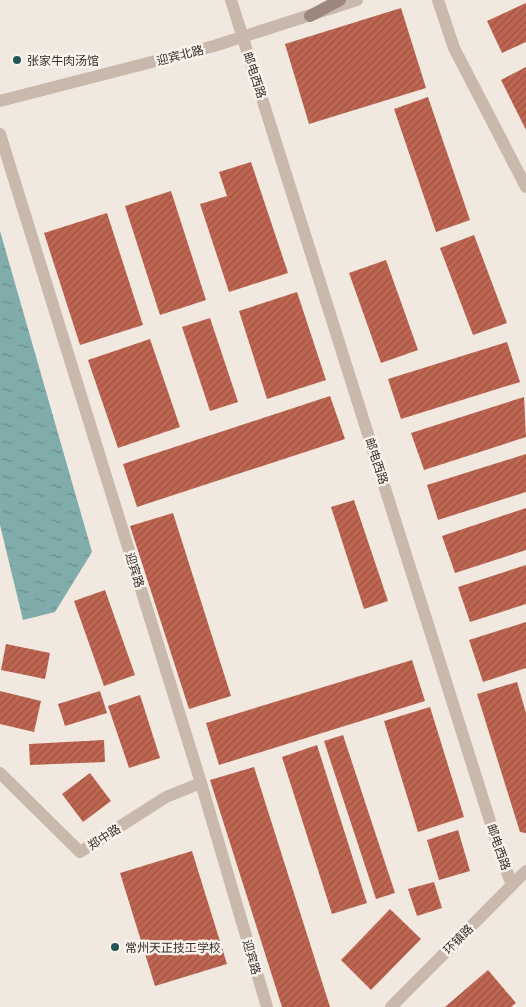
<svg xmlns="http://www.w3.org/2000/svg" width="526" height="1007" viewBox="0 0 526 1007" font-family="Inter,'Noto Sans SC',sans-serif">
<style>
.water{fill:url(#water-ripples)}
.building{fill:url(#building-hatch)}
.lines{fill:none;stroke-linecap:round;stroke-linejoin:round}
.minor{stroke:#c9b8ac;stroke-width:12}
.tertiary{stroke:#c9b8ac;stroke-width:12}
.secondary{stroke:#9d877d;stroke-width:12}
.poi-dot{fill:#225656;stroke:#f9f2ec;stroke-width:2}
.labels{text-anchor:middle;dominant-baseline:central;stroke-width:5;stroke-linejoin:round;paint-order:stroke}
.street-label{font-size:12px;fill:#372e2a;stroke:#f9f2ec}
.poi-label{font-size:12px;fill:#372e2a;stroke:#f9f2ec;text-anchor:start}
</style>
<defs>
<pattern id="water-ripples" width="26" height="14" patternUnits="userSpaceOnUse" patternTransform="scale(1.25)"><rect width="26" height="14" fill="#80adac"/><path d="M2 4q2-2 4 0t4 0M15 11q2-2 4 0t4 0" fill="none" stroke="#6a8d8c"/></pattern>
<pattern id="building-hatch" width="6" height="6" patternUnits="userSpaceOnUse" patternTransform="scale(1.25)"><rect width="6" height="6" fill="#be6651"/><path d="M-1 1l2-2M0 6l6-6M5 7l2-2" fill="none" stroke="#9b5443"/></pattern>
</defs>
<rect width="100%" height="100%" fill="#f1e8e0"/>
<path class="water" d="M0 231 92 552 55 612 23 620 0 525Z"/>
<g class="building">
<path d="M526 3V42L502 53 487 21Z"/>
<path d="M401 8 426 88 309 124 285 44Z"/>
<path d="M526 67V130L501 80Z"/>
<path d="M428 97 470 220 436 232 394 109Z"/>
<path d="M251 162 288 273 229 292 200 204 227 196 219 172Z"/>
<path d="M171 191 206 300 160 315 125 206Z"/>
<path d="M107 213 143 325 80 345 44 233Z"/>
<path d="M474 235 507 323 473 335 440 248Z"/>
<path d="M386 260 418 350 381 363 349 273Z"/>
<path d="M297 292 326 380 267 399 239 311Z"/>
<path d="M210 318 238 402 210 411 182 327Z"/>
<path d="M150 339 180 427 118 448 88 360Z"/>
<path d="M507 342 520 382 401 419 388 379Z"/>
<path d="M330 396 345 439 137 507 123 464Z"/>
<path d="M524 397 526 437 424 470 411 433Z"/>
<path d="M526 454V492L438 520 427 485Z"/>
<path d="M354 500 388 601 364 609 331 507Z"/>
<path d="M526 508V550L455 573 442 536Z"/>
<path d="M173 513 231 696 189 709 130 526Z"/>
<path d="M526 565V604L470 622 458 587Z"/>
<path d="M105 590 135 675 104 686 74 601Z"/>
<path d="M526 622V668L483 682 469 640Z"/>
<path d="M6 644 50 653 45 679 1 670Z"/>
<path d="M412 660 425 701 219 765 206 723Z"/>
<path d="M517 682 526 713V833L520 832 477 694Z"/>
<path d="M0 691 41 701 34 732 0 724Z"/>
<path d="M100 691 107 713 65 726 58 704Z"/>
<path d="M140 695 160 758 129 768 108 706Z"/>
<path d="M430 707 464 817 418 832 384 721Z"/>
<path d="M343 735 395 893 376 899 324 741Z"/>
<path d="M104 740 105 762 30 765 29 744Z"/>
<path d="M317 745 367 903 332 914 282 757Z"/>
<path d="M254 767 330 1007H282L210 780Z"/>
<path d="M90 773 111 801 83 822 62 794Z"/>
<path d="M458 830 470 871 439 880 427 840Z"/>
<path d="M192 851 227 964 155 986 120 873Z"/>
<path d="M434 882 442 908 417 916 408 889Z"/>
<path d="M390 909 421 939 371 990 341 960Z"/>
<path d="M488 970 516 1003 511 1007H445Z"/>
</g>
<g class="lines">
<g class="minor">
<path d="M231 0 501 856 512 885"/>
<path d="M438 0 454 48 526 187"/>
<path d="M0 101 214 46 357 0"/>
<path d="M0 134 201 783 267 1007"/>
<path d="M0 773 80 852 166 797 201 783"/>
</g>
<path class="tertiary" d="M391 1007 526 871"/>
<path class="secondary" d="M310 16 340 0"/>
</g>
<g class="poi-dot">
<circle cx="17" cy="60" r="5"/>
<circle cx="115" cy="947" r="5"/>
</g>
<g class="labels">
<g class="street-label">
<text transform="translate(180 55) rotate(-14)">迎宾北路</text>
<text transform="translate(255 75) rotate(72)">邮电西路</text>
<text transform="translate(377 461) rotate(72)">邮电西路</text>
<text transform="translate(135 570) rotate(73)">迎宾路</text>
<text transform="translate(104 837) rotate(-33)">郑中路</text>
<text transform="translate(499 847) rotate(71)">邮电西路</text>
<text transform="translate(458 939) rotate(-45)">环镇路</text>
<text transform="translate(252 957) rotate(74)">迎宾路</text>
</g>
<g class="poi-label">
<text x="27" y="60">张家牛肉汤馆</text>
<text x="125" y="947">常州天正技工学校</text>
</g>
</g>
</svg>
